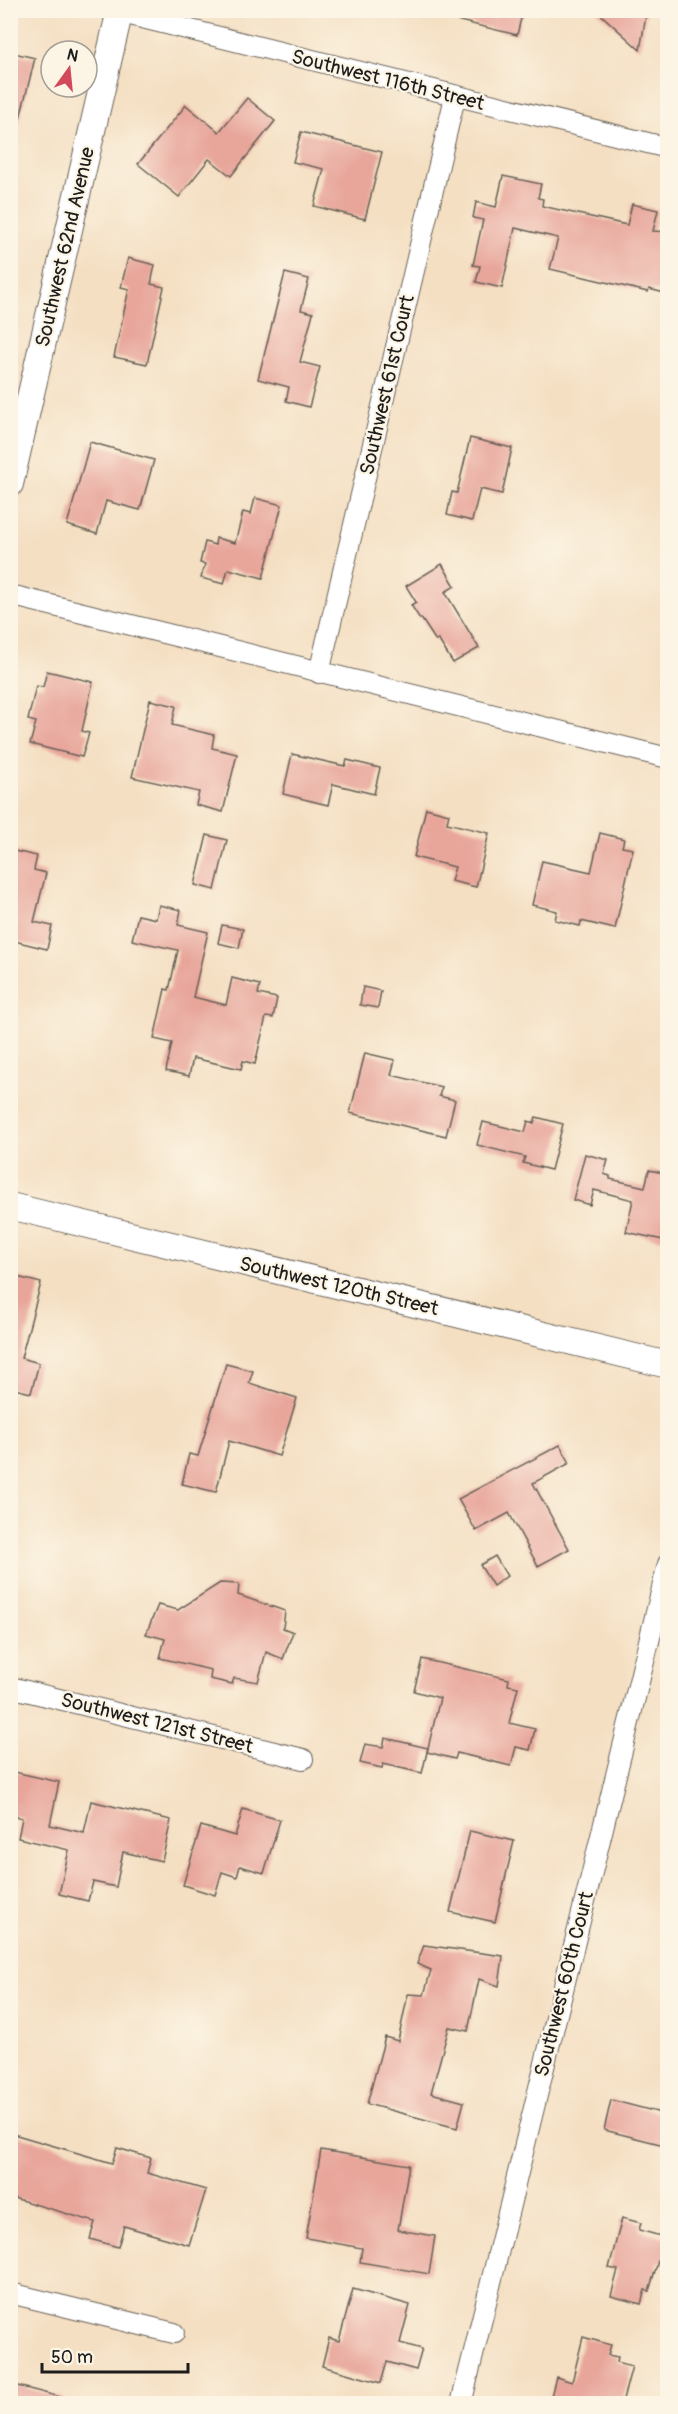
<svg xmlns="http://www.w3.org/2000/svg" width="678" height="2414" viewBox="0 0 678 2414" font-family="Pangolin,sans-serif">
<style>
.building{fill:#e8a69b}
.lines{fill:none;stroke-linecap:round;stroke-linejoin:round}
.minor-casing{stroke:#686056;stroke-width:22}
.tertiary-casing{stroke:#686056;stroke-width:28}
.minor{stroke:#fff;stroke-width:20}
.tertiary{stroke:#fff;stroke-width:26}
.labels{text-anchor:middle;dominant-baseline:central;stroke-width:4.5;stroke-linejoin:round;paint-order:stroke}
.street-label{font-size:20px;fill:#1c1c1c;stroke:#fcf5e5}
</style>
<rect width="100%" height="100%" fill="#fcf5e5"/>
<filter id="ink" filterUnits="userSpaceOnUse"><feTurbulence type="fractalNoise" baseFrequency=".0167" numOctaves="2"/><feDisplacementMap in="SourceGraphic" scale="12" xChannelSelector="R" yChannelSelector="G"/><feConvolveMatrix kernelMatrix="1 2 1 2 8 2 1 2 1" color-interpolation-filters="sRGB"/></filter>
<filter id="wash" filterUnits="userSpaceOnUse"><feTurbulence type="fractalNoise" baseFrequency=".008" numOctaves="4" result="noise"/><feDisplacementMap in="SourceGraphic" scale="24" xChannelSelector="R" yChannelSelector="G"/><feGaussianBlur stdDeviation="1.35" result="paint"/><feColorMatrix in="noise" values="0 0 0 0 0 0 0 0 0 0 0 0 0 0 0 0 0 1.4 0 .05"/><feComposite in="paint" operator="in"/></filter>
<g filter="url(#wash)">
<rect width="100%" height="100%" fill="#f4dfc2"/>
<g id="blocks">
<g class="building">
<path d="M439 10H523L517 35 439 16Z"/>
<path d="M596 10H647L640 50Z"/>
<path d="M10 52 35 58 16 134H10Z"/>
<path d="M247 98 275 121 231 176 209 159 179 197 138 164 186 105 219 132Z"/>
<path d="M301 132 382 152 365 219 314 206 324 169 293 162Z"/>
<path d="M503 176 541 184 538 198 543 199 542 206 627 225 632 204 658 210 653 231 668 232V294L649 289 648 292 550 269 558 238 515 228 502 288 476 282 480 266 473 265 483 220 473 218 476 202 496 207Z"/>
<path d="M128 258 155 265 151 284 164 287 147 364 114 357 129 289 121 287Z"/>
<path d="M285 273 309 279 301 310 313 313 300 362 320 367 309 407 286 401 289 387 258 379Z"/>
<path d="M470 438 512 448 502 494 480 489 472 521 447 515 452 492 457 493Z"/>
<path d="M90 442 154 460 140 510 106 501 97 534 67 525Z"/>
<path d="M255 498 282 505 263 578 228 569 224 584 201 578 205 564 200 563 205 542 215 545 216 538 235 543 243 512 251 514Z"/>
<path d="M442 564 455 586 445 592 479 648 453 663 438 639 436 641 421 618 420 619 411 605 416 602 406 586Z"/>
<path d="M47 671 93 682 82 731 89 733 82 757 30 744 36 722 28 720 36 686 43 687Z"/>
<path d="M150 700 176 706 172 725 214 735 212 748 237 754 223 812 196 805 199 792 132 777Z"/>
<path d="M292 754 345 766 347 760 380 768 374 794 333 784 328 805 283 794Z"/>
<path d="M426 808 449 814 447 823 489 833 476 887 451 881 455 867 414 857Z"/>
<path d="M600 833 624 839 622 847 633 849 615 929 581 921 580 926 555 920 557 911 532 905 542 861 591 872Z"/>
<path d="M207 835 227 840 215 890 195 885Z"/>
<path d="M10 850 37 856 34 870 46 873 34 922 52 926 47 949 10 940Z"/>
<path d="M159 905 181 910 178 925 208 932 193 997 226 1005 232 978 260 985 258 994 277 998 273 1018 266 1017 255 1064 243 1061 241 1069 193 1058 189 1076 166 1071 172 1043 154 1039 165 989 169 990 178 950 132 940 138 915 156 919Z"/>
<path d="M222 925 243 929 239 948 218 943Z"/>
<path d="M363 987 381 991 378 1008 360 1005Z"/>
<path d="M365 1053 395 1060 391 1075 442 1087 439 1096 455 1100 446 1136 350 1113Z"/>
<path d="M536 1117 563 1124 551 1170 523 1163 525 1157 477 1145 483 1122 525 1132 528 1121 534 1123Z"/>
<path d="M585 1154 608 1160 604 1174 610 1176V1179L645 1187 649 1170 668 1174V1241L626 1232 633 1200 594 1190 590 1205 573 1200Z"/>
<path d="M10 1275 41 1283 21 1358 39 1363 31 1393 10 1388Z"/>
<path d="M226 1364 253 1371 249 1383 297 1398 279 1456 229 1441 216 1492 182 1484 189 1454 198 1456Z"/>
<path d="M560 1445 570 1463 533 1483 569 1549 538 1566 509 1513 476 1531 458 1499Z"/>
<path d="M495 1556 507 1576 493 1586 480 1565Z"/>
<path d="M220 1583 239 1584 238 1595 285 1611 283 1628 293 1632 283 1659 266 1652 258 1682 234 1678 232 1684 210 1679 211 1670 160 1658 165 1639 146 1634 158 1605 178 1610Z"/>
<path d="M422 1659 509 1679 508 1685 518 1687 509 1723 535 1729 530 1750 516 1747 511 1766 457 1753 455 1759 427 1752 440 1698 414 1691Z"/>
<path d="M385 1738 428 1748 422 1773 383 1764 382 1768 360 1763 365 1744 383 1747Z"/>
<path d="M10 1771 59 1782 50 1825 84 1833 91 1801 171 1820 162 1861 123 1852 116 1887 93 1882 88 1901 59 1894 69 1850 18 1838 22 1818 10 1815Z"/>
<path d="M243 1809 280 1820 264 1873 240 1866 237 1877 222 1872 215 1895 183 1885 201 1826 235 1836Z"/>
<path d="M470 1831 514 1841 495 1922 450 1912Z"/>
<path d="M424 1945 503 1956 499 1986 479 1979 468 2031 449 2027 431 2093 464 2102 457 2128 367 2104 385 2037 398 2041 408 1994 424 1995 431 1970 417 1964Z"/>
<path d="M611 2100 661 2113 660 2117 668 2118V2146L604 2130Z"/>
<path d="M10 2133 112 2163 117 2148 151 2158 147 2173 206 2190 189 2245 124 2226 118 2247 90 2239 95 2222 10 2197Z"/>
<path d="M321 2150 409 2165 398 2230 435 2236 429 2274 360 2262 362 2248 306 2238Z"/>
<path d="M622 2218 641 2223 639 2230 668 2238V2263L658 2261 649 2291 645 2290 641 2304 611 2296 618 2270 609 2268Z"/>
<path d="M353 2289 410 2305 400 2343 422 2349 416 2370 387 2362 381 2383 322 2366 329 2338 339 2341Z"/>
<path d="M583 2337 611 2345 608 2355 618 2357 617 2362 632 2366 622 2403H565L550 2400 556 2377 572 2382Z"/>
<path d="M10 2384 64 2398V2403H10Z"/>
</g>
</g>
</g>
<g filter="url(#ink)">
<use href="#blocks" fill-opacity="0" stroke="#686056" stroke-width="1.5"/>
<g class="lines">
<defs>
<g id="minor">
<path d="M110 10 668 148"/>
<path d="M10 595 668 758"/>
<path d="M319 673 455 97"/>
<path d="M10 1687 303 1759"/>
<path d="M10 2293 174 2333"/>
<path d="M461 2404 668 1564"/>
</g>
<g id="tertiary">
<path d="M10 484 120 10"/>
<path d="M10 1206 668 1365"/>
</g>
</defs>
<use href="#minor" class="minor-casing"/>
<use href="#tertiary" class="tertiary-casing"/>
<use href="#minor" class="minor"/>
<use href="#tertiary" class="tertiary"/>
</g>
</g>
<g class="labels">
<g class="street-label">
<text transform="translate(388 80) rotate(14)">Southwest 116th Street</text>
<text transform="translate(65 247) rotate(-77)">Southwest 62nd Avenue</text>
<text transform="translate(387 385) rotate(-77)">Southwest 61st Court</text>
<text transform="translate(339 1286) rotate(13)">Southwest 120th Street</text>
<text transform="translate(157 1723) rotate(14)">Southwest 121st Street</text>
<text transform="translate(564 1984) rotate(-76)">Southwest 60th Court</text>
</g>
</g>
<rect width="678" height="2414" fill="none" stroke="#fcf5e5" stroke-width="36"/>
<g transform="translate(69 69) rotate(15)"><circle r="28" fill="#fcf5e5" stroke="#a29e95" stroke-width="1.5"/>
<path d="M0-4.5L10 22L0 15L-10 22Z" fill="#d1495b"/>
<text y="-9" font-size="16" font-weight="bold" text-anchor="middle" fill="#1c1c1c">N</text>
</g>
<path d="M42 2363v9h146v-9" fill="none" stroke="#1c1c1c" stroke-width="3"/>
<text x="51" y="2363" font-size="18" fill="#1c1c1c" stroke="#fcf5e5" stroke-width="4.5" paint-order="stroke">50 m</text>
</svg>
